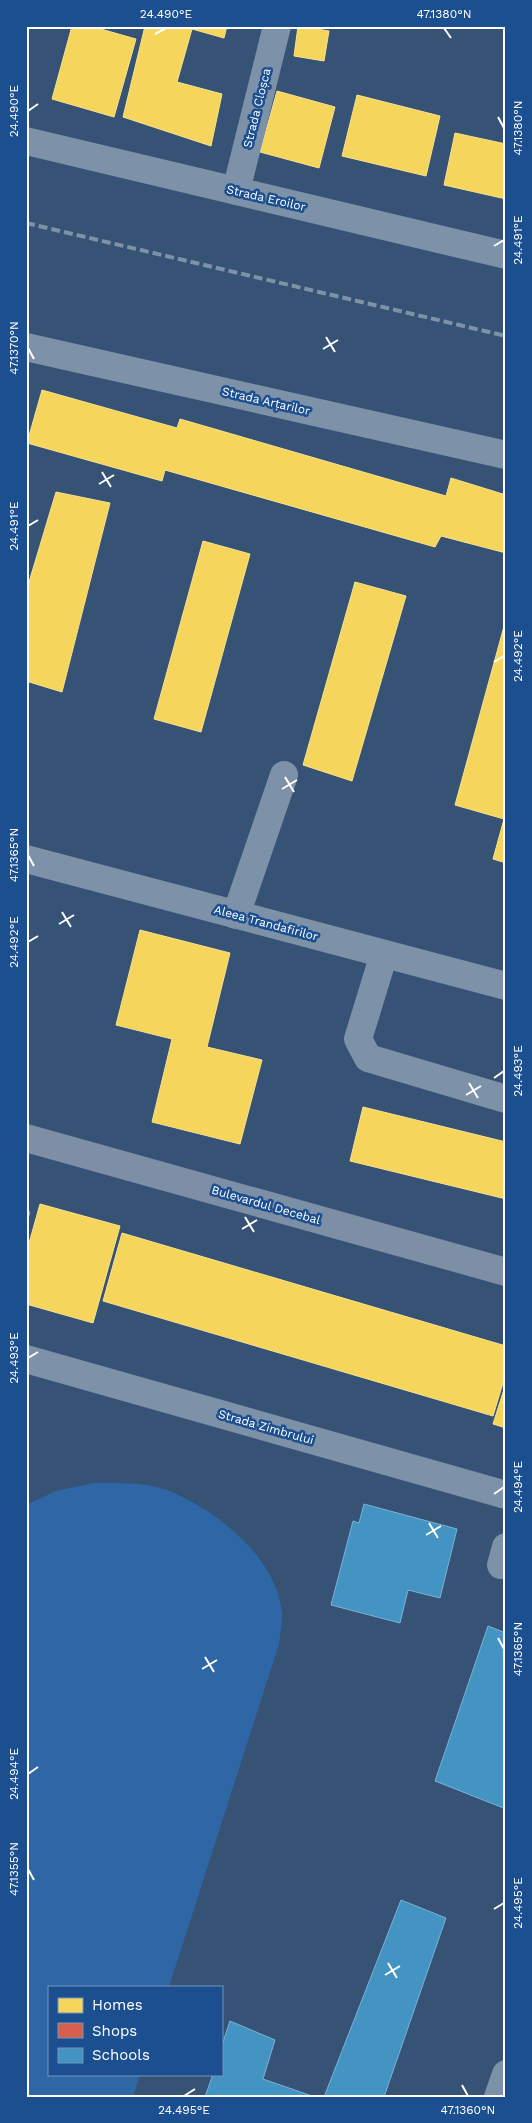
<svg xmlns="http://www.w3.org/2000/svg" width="532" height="2123" viewBox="0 0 532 2123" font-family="'Work Sans',sans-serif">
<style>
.green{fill:#2f66a5}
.homes{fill:#f6d55c;stroke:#f9e28d}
.shops{fill:#d6604d;stroke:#e29082}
.schools{fill:#4393c3;stroke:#7bb3d5}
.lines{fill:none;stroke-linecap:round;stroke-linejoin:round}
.minor{stroke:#7d92a8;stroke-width:28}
.major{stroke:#7d8ea7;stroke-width:28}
.rail{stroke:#7e92a7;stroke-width:4;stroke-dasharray:9 4;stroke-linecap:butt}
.ticks{fill:none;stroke:#fff;stroke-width:2}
.labels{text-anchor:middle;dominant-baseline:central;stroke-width:5;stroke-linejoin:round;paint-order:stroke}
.street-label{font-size:12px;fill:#fff;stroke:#1b4f8f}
.neatline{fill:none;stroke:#fff;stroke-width:2}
.ticks-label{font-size:12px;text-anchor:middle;fill:#fff}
</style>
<rect width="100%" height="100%" fill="#365274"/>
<path class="green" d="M94 1483C118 1483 144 1482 167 1490 216 1509 277 1558 282 1613 283 1623 280 1634 279 1644L169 1987H49V2074H140L133 2097H26V1505L56 1491Z"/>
<g class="homes">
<path d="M72 26H90L136 39 114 117 52 99Z"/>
<path d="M145 26H227L224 38 192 29 177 82 222 94 211 146 123 117Z"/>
<path d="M298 26 329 31 324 61 294 56Z"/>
<path d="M277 91 335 107 319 168 260 152Z"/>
<path d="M357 95 440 116 426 176 342 156Z"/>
<path d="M455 133 506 144V199L444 185Z"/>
<path d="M42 390 177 428 180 419 446 496 451 478 506 495V553L441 536 435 547 165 470 162 481 27 443Z"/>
<path d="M56 492 110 503 62 692 26 681V592Z"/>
<path d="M203 541 250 554 201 732 154 719Z"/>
<path d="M355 582 406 596 352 781 303 765Z"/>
<path d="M506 619V863L493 859 504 819 455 805Z"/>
<path d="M140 930 230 953 207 1047 262 1060 240 1144 152 1122 172 1039 116 1025Z"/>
<path d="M363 1107 506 1142V1199L350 1161Z"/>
<path d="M40 1204 120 1226 93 1323 26 1304V1254Z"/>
<path d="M122 1233 506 1346V1373L493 1416 103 1301Z"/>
<path d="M506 1383V1428L493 1424Z"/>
</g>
<path class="shops" d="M26 1211 30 1212 26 1225Z"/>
<g class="schools">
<path d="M364 1504 457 1529 440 1598 408 1590 400 1623 331 1605 353 1521 359 1523Z"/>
<path d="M488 1626 506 1633V1809L435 1781Z"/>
<path d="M401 1900 446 1918 384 2097H324Z"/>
<path d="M230 2021 275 2040 263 2079 315 2097H205L213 2074H221V2048Z"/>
</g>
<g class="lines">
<g class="minor">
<path d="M26 141 506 255"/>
<path d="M236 191 277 26"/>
<path d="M26 347 506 455"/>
<path d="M26 859 506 986"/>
<path d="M236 915 284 775"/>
<path d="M384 954 358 1039 368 1058 506 1099"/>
<path d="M26 1359 506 1495"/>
<path d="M501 1565 506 1547"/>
<path d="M498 2097 506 2074"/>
</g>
<path class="major" d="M26 1138 506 1272"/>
<path class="rail" d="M26 223 506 336"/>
</g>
<path class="ticks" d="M444 28 451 38M155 34 166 28M28 111 38 104M498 117 504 128M494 246 504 240M326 337 335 352M28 348 34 359M323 349 338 340M102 472 111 487M99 484 114 475M28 526 38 520M494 662 504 656M285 777 294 792M282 789 297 780M28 855 34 866M62 912 71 927M59 924 74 915M28 942 38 936M494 1078 504 1071M469 1083 478 1098M466 1095 481 1086M245 1217 254 1232M242 1229 257 1220M28 1358 38 1352M494 1494 504 1487M429 1523 438 1538M426 1535 441 1526M498 1638 504 1649M205 1657 214 1672M202 1669 217 1660M28 1774 38 1767M28 1869 34 1880M494 1909 504 1903M388 1963 397 1978M385 1975 400 1966M462 2085 468 2096M184 2096 195 2089"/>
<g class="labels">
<g class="street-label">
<text transform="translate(257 108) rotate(-76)">Strada Cloșca</text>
<text transform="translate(266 198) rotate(13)">Strada Eroilor</text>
<text transform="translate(266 401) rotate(13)">Strada Arțarilor</text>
<text transform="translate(266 923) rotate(15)">Aleea Trandafirilor</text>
<text transform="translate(266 1205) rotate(16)">Bulevardul Decebal</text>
<text transform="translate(266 1427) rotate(16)">Strada Zimbrului</text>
</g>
</g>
<rect width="532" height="2123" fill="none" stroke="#1b4f8f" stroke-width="55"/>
<rect x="48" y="1986" width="175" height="90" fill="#1b4f8f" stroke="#7695bc"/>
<rect x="58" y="1998" width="25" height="15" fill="#f6d55c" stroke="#7695bc"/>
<text x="92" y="2010" font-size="15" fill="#ffffff">Homes</text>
<rect x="58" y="2023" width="25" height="15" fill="#d6604d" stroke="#7695bc"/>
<text x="92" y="2036" font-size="15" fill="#ffffff">Shops</text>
<rect x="58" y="2048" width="25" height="15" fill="#4393c3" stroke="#7695bc"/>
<text x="92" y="2060" font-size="15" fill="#ffffff">Schools</text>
<rect x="28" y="28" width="476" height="2068" class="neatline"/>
<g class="ticks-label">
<text x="166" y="18">24.490°E</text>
<text x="444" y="18">47.1380°N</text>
<text transform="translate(14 111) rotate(-90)" y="4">24.490°E</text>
<text transform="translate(518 128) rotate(-90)" y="4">47.1380°N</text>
<text transform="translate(518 240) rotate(-90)" y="4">24.491°E</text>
<text transform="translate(14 348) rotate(-90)" y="4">47.1370°N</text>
<text transform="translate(14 526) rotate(-90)" y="4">24.491°E</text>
<text transform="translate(518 656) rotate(-90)" y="4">24.492°E</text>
<text transform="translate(14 855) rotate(-90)" y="4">47.1365°N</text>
<text transform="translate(14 942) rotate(-90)" y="4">24.492°E</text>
<text transform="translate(518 1071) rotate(-90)" y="4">24.493°E</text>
<text transform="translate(14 1358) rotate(-90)" y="4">24.493°E</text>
<text transform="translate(518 1487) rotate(-90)" y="4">24.494°E</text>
<text transform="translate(518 1649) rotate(-90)" y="4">47.1365°N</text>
<text transform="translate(14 1774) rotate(-90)" y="4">24.494°E</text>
<text transform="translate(14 1869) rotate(-90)" y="4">47.1355°N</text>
<text transform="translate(518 1903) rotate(-90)" y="4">24.495°E</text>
<text x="184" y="2114">24.495°E</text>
<text x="468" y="2114">47.1360°N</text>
</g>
</svg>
